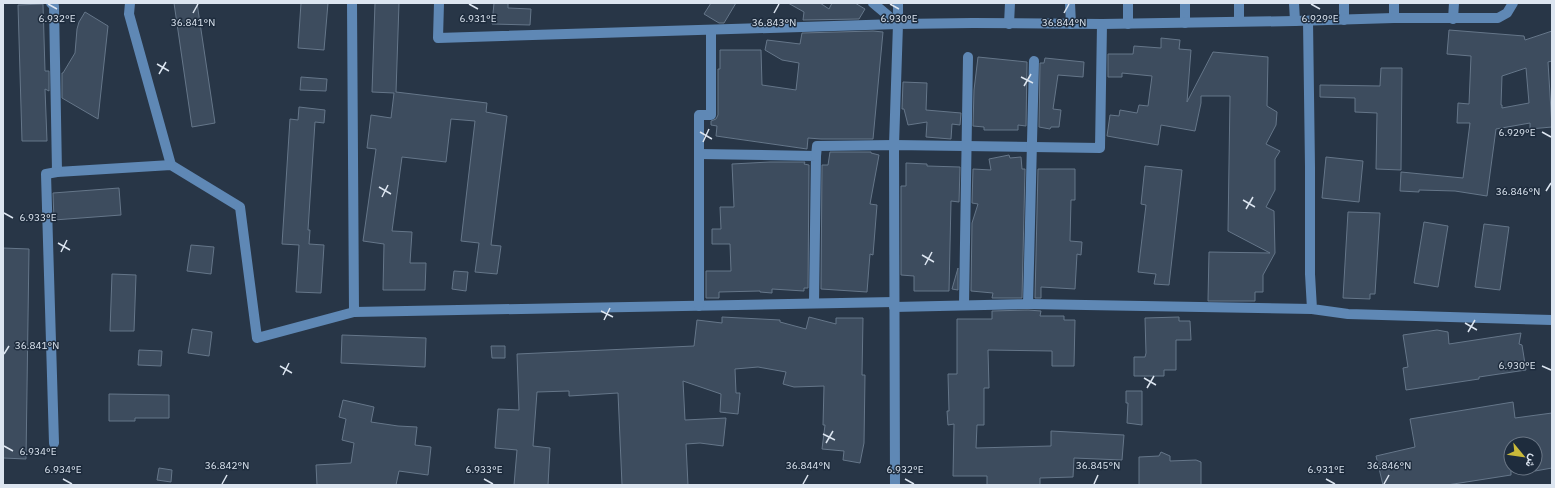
<svg xmlns="http://www.w3.org/2000/svg" width="1555" height="488" viewBox="0 0 1555 488" font-family="'IBM Plex Sans',Vazirmatn,sans-serif">
<style>
.building{fill:#3d4c5e;stroke:#657689;fill-rule:evenodd}
.lines{fill:none;stroke-linecap:round;stroke-linejoin:round}
.minor{stroke:#5f88b5;stroke-width:10}
.ticks{fill:none;stroke:#dce5f0;stroke-width:1.5}
.ticks-label{font-size:10px;text-anchor:middle;fill:#dce5f0;stroke:#1e2c3d;stroke-width:3;stroke-linejoin:round;paint-order:stroke}
</style>
<rect width="100%" height="100%" fill="#283647"/>
<g class="building">
<path d="M174 3H197L215 123 192 127Z"/>
<path d="M301 3H328L324 50 298 48Z"/>
<path d="M375 3H399L396 92 487 103 486 112 507 116 491 245 501 246 497 274 475 272 479 243 461 241 475 121 451 119 446 162 402 157 392 231 412 232 410 263H426L425 290H383L384 244 363 241 376 149 367 148 371 115 391 118 394 93 372 92Z"/>
<path d="M494 3H508V8L531 9 530 25 492 24Z"/>
<path d="M711 3H736L724 23H719L704 14Z"/>
<path d="M788 3H820L829 9 832 3H855L865 9 859 19 803 20 804 12Z"/>
<path d="M43 4 45 71H49V91L45 89 47 141H22L18 5Z"/>
<path d="M85 12 108 26 98 119 62 98V73H63L75 53 77 29 79 22Z"/>
<path d="M1449 30 1524 36 1525 40 1552 31V61L1548 62 1552 127 1530 129V123L1496 129 1487 196 1455 191 1419 190V192L1400 191 1401 172 1463 178 1470 123H1457L1458 103 1469 104 1471 56 1447 54ZM1526 68 1529 103 1502 108V105H1501L1502 76Z"/>
<path d="M873 31 883 32 873 139H821L808 138 807 149 716 136 717 126 711 125V121L716 119 718 115V69H720V50H761L762 85 796 90 799 63 782 60 765 50 767 40 800 44 802 33Z"/>
<path d="M1161 38 1180 40 1179 49 1191 50 1187 102 1213 52 1268 57 1267 106 1277 112 1276 125 1266 144 1280 151 1275 159V190L1266 207 1274 211 1275 253 1263 275V292H1255V301H1208L1209 252 1270 253 1228 231 1230 96H1201V103L1195 131 1161 125 1158 145 1107 136 1110 115 1119 116 1120 110 1137 113 1139 105 1148 106 1152 76 1122 73V77H1108V54H1133L1134 46 1161 48Z"/>
<path d="M978 57 1027 62 1026 126 1018 125V130H984V127L973 126 974 90Z"/>
<path d="M1045 58 1084 62 1083 77 1058 75 1053 109 1061 110 1059 127H1051L1050 129 1039 127 1040 63H1044Z"/>
<path d="M1381 68H1402L1401 170 1376 169 1377 113 1355 112V98L1320 97V85L1380 86Z"/>
<path d="M301 77 327 79 326 91 300 90Z"/>
<path d="M903 82 927 83 926 110 961 113 960 125 952 124 951 139 926 137 927 122 908 125 904 109H902Z"/>
<path d="M299 107 325 110 324 123 315 122 308 230H310L309 244 324 245 321 293 296 292 299 245 282 244 290 119 298 120Z"/>
<path d="M830 152H871V153L879 155 870 204 877 205 873 255 870 254 867 292 821 289 822 165H828Z"/>
<path d="M1009 155 1010 158 1021 157 1022 169H1025L1022 298H992L993 293 971 291 972 223 978 204 972 203 973 169 991 170 989 159Z"/>
<path d="M1326 157 1363 161 1359 202 1322 198Z"/>
<path d="M770 162H805L804 164 809 165 808 288H804V291L772 289V293L760 292V291L719 292V298H706V271H731L730 244H712V229H721L720 207H734L732 164Z"/>
<path d="M906 163 927 164V166L960 167 959 202 951 201 949 291H914V276L901 275V186H906Z"/>
<path d="M1145 166 1182 170 1169 285 1154 284 1156 274 1138 272 1146 205 1141 204Z"/>
<path d="M1038 169H1075V200H1071L1070 241 1082 242 1081 255 1077 254 1075 289 1041 287V298H1035Z"/>
<path d="M119 188 121 215 54 220 53 193Z"/>
<path d="M1348 212 1380 213 1375 294H1370V299L1343 298Z"/>
<path d="M1424 222 1448 226 1438 287 1414 283Z"/>
<path d="M1484 224 1509 227 1500 290 1475 287Z"/>
<path d="M191 245 214 247 211 274 187 271Z"/>
<path d="M3 248 29 249 26 459 3 458Z"/>
<path d="M958 268V290L952 289Z"/>
<path d="M454 271 468 272 466 291 452 289Z"/>
<path d="M112 274 136 275 134 331H110Z"/>
<path d="M1028 310 1041 311 1040 316H1064V320H1075L1074 366H1052V351L988 350 989 388H984V425H977L976 448 1051 446V431L1124 435 1122 460 1074 458 1073 477 1040 478V485H987V476H953L954 424 948 425 947 411H949L948 374H957V319H992V311Z"/>
<path d="M722 317 780 320V322L806 329 809 317 836 324V318H863L862 375H865L864 443 860 463 843 460 844 451 822 449 825 425H823L824 386 794 387 783 384 786 372 758 367 735 369 736 393H740L738 414 720 412 721 394 683 381 685 420 726 418 723 446 700 443 686 444 688 485H622L618 393 569 396V391L537 392 533 446 550 448 548 485H514L517 450 495 448 498 409 519 410 517 354 694 346 697 320 722 323Z"/>
<path d="M1179 317V321H1190L1191 340H1176V370H1164V376H1134V357H1145L1146 353 1145 318Z"/>
<path d="M192 329 212 332 209 356 188 353Z"/>
<path d="M1437 330 1448 332 1449 344 1521 333 1519 344 1522 345 1526 370 1479 377V379L1406 390 1403 368 1408 367 1403 335Z"/>
<path d="M342 335 426 338 425 367 341 363Z"/>
<path d="M491 346H505V358H492Z"/>
<path d="M139 350 162 351 161 366 138 365Z"/>
<path d="M1126 391H1142V425L1127 423 1128 403H1126Z"/>
<path d="M109 394 169 395V418H135V421H109Z"/>
<path d="M343 400 374 407 371 422 398 426 417 427 415 445 431 447 428 475 399 471 396 485H317L316 465 351 463 354 443 342 440 346 419 339 417Z"/>
<path d="M1513 402 1515 418 1552 413V468L1535 471V444H1511V475L1447 485H1383L1376 456 1415 447 1410 419Z"/>
<path d="M1161 452 1170 456V461L1196 460 1201 462V485H1139V457L1159 456Z"/>
<path d="M159 468 172 470 171 482 157 480Z"/>
</g>
<g class="lines">
<g class="minor">
<path d="M51 3 54 6 57 172 171 165 240 207 257 338 354 312"/>
<path d="M130 3 129 14 171 165"/>
<path d="M352 3 354 312 894 302"/>
<path d="M439 3 438 38 898 24"/>
<path d="M873 3 898 24"/>
<path d="M898 3V24"/>
<path d="M1070 3 1071 24"/>
<path d="M1128 3V24"/>
<path d="M1185 3V23"/>
<path d="M1294 3 1295 21"/>
<path d="M1394 18V3"/>
<path d="M1453 19 1454 3"/>
<path d="M1344 20V3"/>
<path d="M1239 21V3"/>
<path d="M1308 21 1310 167V274L1312 309 1348 314 1552 320"/>
<path d="M1009 24 1010 3"/>
<path d="M699 154 816 156 814 303"/>
<path d="M816 156 817 146 894 145 1100 148 1102 24"/>
<path d="M1028 304 1312 309"/>
<path d="M964 305 968 57"/>
<path d="M699 306V115H711V30"/>
<path d="M894 307 1028 304 1034 61"/>
<path d="M54 443 46 174 57 172"/>
<path d="M895 485 894 145 898 24 973 23 1102 24 1295 21 1394 18H1498L1507 13 1513 3"/>
</g>
</g>
<path class="ticks" d="M48 4 57 9M469 4 478 9M890 4 899 9M1311 4 1320 9M193 13 198 4M774 13 779 4M1064 13 1069 4M157 64 169 71M159 74 166 62M1021 77 1033 83M1024 86 1031 74M700 132 712 139M1542 132 1551 137M703 142 709 129M379 187 391 194M1546 191 1551 183M382 197 388 185M1243 200 1255 207M1246 209 1253 197M4 213 13 218M58 243 70 250M61 252 67 240M922 255 934 262M925 265 932 252M601 311 613 317M604 320 610 308M1465 323 1477 330M1468 332 1475 320M4 354 9 346M280 366 292 373M1542 366 1551 370M283 375 289 363M1144 378 1156 385M1147 388 1154 376M823 434 835 440M826 443 833 431M4 446 13 451M63 479 72 484M484 479 493 484M905 479 914 484M1326 479 1335 484M222 484 227 475M803 484 808 475M1094 484 1098 475M1384 484 1389 475"/>
<g class="ticks-label">
<text x="57" y="22">6.932°E</text>
<text x="478" y="22">6.931°E</text>
<text x="899" y="22">6.930°E</text>
<text x="1320" y="22">6.929°E</text>
<text x="193" y="26">36.841°N</text>
<text x="774" y="26">36.843°N</text>
<text x="1064" y="26">36.844°N</text>
<text x="1517" y="136">6.929°E</text>
<text x="1518" y="195">36.846°N</text>
<text x="38" y="221">6.933°E</text>
<text x="37" y="349">36.841°N</text>
<text x="1517" y="369">6.930°E</text>
<text x="38" y="455">6.934°E</text>
<text x="227" y="469">36.842°N</text>
<text x="808" y="469">36.844°N</text>
<text x="1098" y="469">36.845°N</text>
<text x="1389" y="469">36.846°N</text>
<text x="63" y="473">6.934°E</text>
<text x="484" y="473">6.933°E</text>
<text x="905" y="473">6.932°E</text>
<text x="1326" y="473">6.931°E</text>
</g>
<rect width="1555" height="488" fill="none" stroke="#dce5f0" stroke-width="8"/>
<g transform="translate(1523 456) rotate(119)"><circle r="19" fill="#1e2c3d" stroke="#6a7685"/>
<path d="M0-3L7 15L0 10L-7 15Z" fill="#caba3a"/>
<text y="-6" font-size="11" font-weight="bold" text-anchor="middle" fill="#dce5f0">ش</text>
</g>
</svg>
